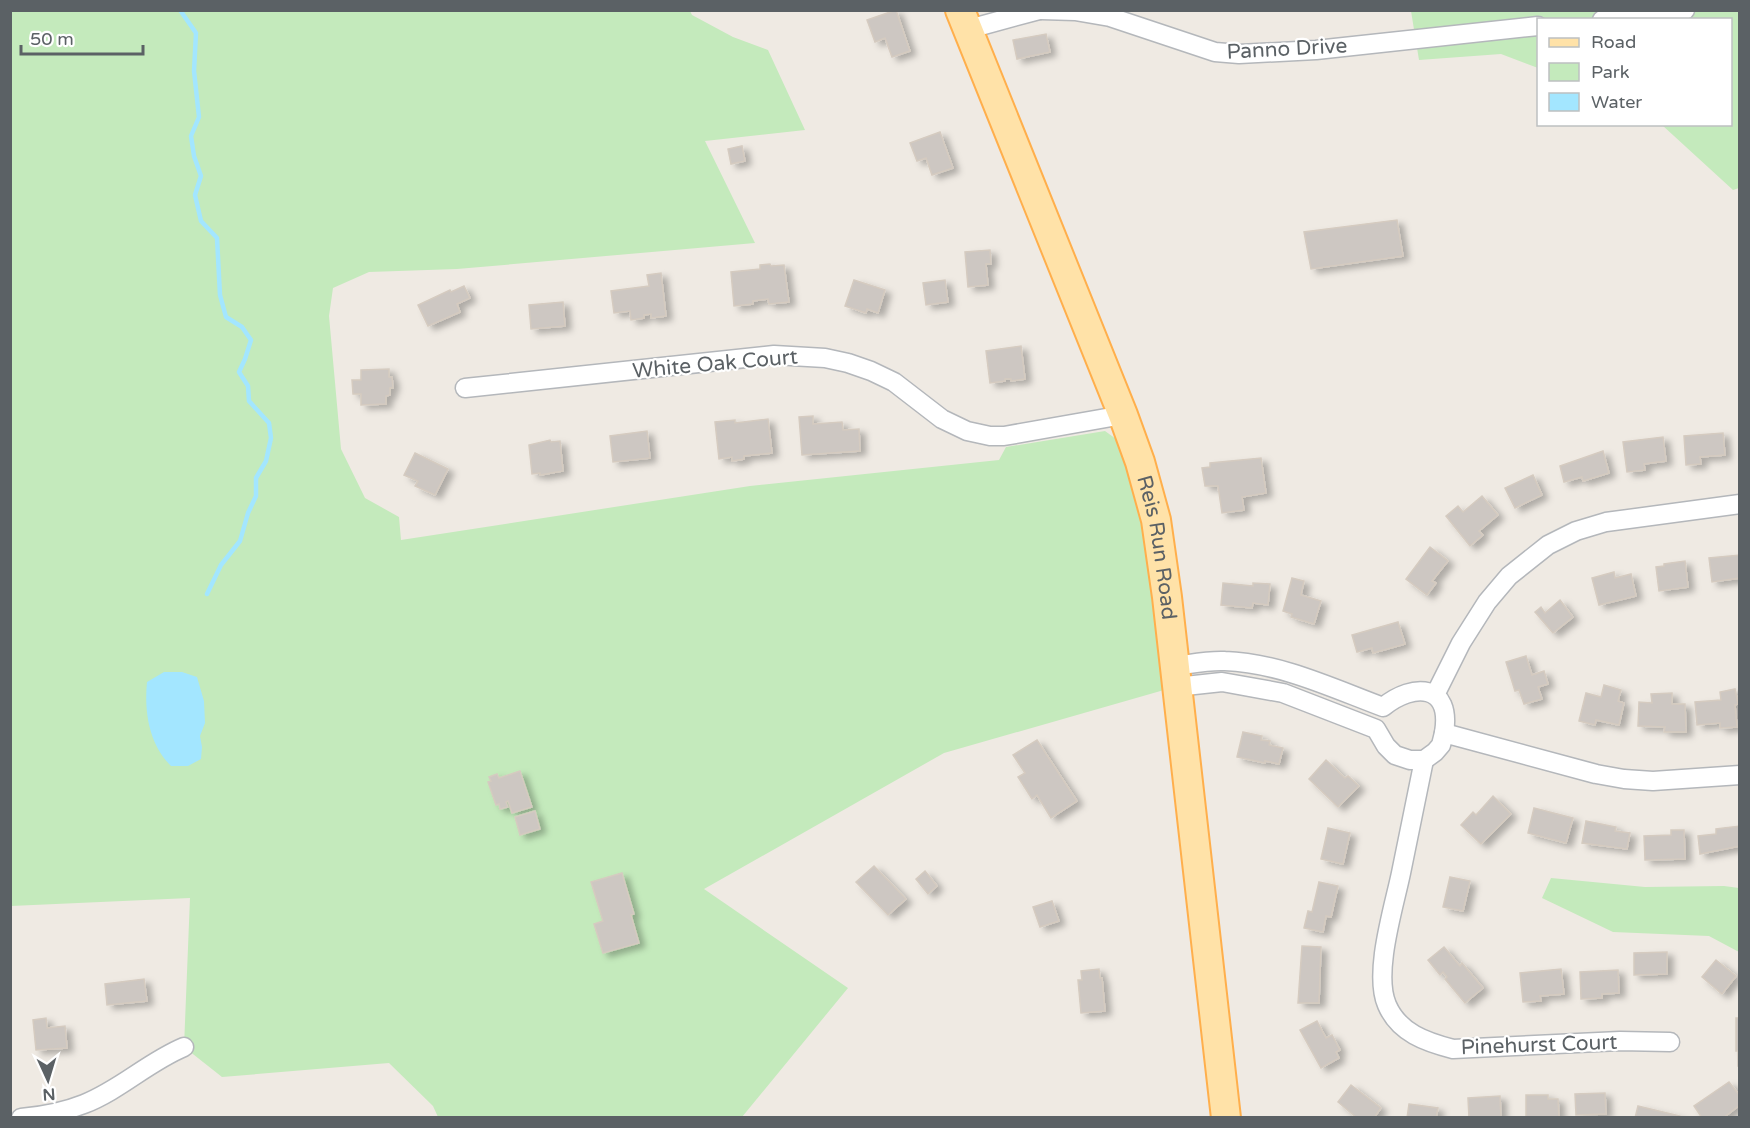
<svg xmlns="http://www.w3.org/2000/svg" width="1750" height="1128" viewBox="0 0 1750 1128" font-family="'Varela Round',sans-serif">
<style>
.green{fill:#c4eabc}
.water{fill:#a3e6ff}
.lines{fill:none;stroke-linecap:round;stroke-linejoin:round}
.stream{stroke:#a3e6ff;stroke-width:4.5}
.building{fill:#cdc7c2;stroke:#d5cbc0;stroke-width:1.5;filter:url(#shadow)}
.street-casing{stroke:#b4b7bb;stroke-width:21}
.primary-casing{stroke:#ffaf4c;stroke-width:32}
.street{stroke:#fff;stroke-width:18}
.primary{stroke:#ffe2a8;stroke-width:28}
.labels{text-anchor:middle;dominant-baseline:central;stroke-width:4.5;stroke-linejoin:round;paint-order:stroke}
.street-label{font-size:21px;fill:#5b6165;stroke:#fff}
</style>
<defs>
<filter id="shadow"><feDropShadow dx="6" dy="4" stdDeviation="3" flood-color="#0004"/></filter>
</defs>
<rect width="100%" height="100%" fill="#efeae3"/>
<g class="green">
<path d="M10 11H690L692 15 733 37 768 50 805 130 705 141 755 243 457 269 369 272 333 288 329 316 341 449 365 498 399 517 401 540 750 486 999 460 1006 447 1105 431 1123 444 1145 530 1164 690 944 753 704 889 848 988 742 1117H438L433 1106 389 1063 222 1077 184 1047 190 898 11 906Z"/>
<path d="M1411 11H1739V188L1733 190 1662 125 1730 124V20H1538V68L1501 54 1419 60Z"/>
<path d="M1551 878 1645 887 1724 886 1739 888V952L1709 936 1613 932 1542 898Z"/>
</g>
<path class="water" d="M164 672H182L197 677 204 701 205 723 200 736 202 747 201 759 188 766H171C149 744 144 712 147 682Z"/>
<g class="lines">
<path class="stream" d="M180 10 196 33 194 71 199 117 191 136 194 156 201 176 195 195 201 221 217 238 220 295 226 317 242 327 251 340 245 359 239 372 248 386 249 401 269 423 271 438 266 461 256 478V496L248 513 240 541 221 565 207 594"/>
</g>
<g class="building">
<path d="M896 10 910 51 892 57 885 38 875 42 867 20Z"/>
<path d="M1046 34 1050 52 1017 59 1013 40Z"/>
<path d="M940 132 953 168 932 175 926 158 917 161 910 143Z"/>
<path d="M742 146 745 161 731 164 728 149Z"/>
<path d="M1397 220 1403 256 1311 269 1304 232Z"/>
<path d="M990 250 991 264H986L988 285 968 287 965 252Z"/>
<path d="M770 264 771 266 784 265 789 302 769 304 768 299 753 301V304L734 306 731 272 760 269V265Z"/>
<path d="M661 273 666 316 651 318V314L644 315V318L631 320 630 311 614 313 611 291 649 286 647 275Z"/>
<path d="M854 280 885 290 878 313 867 309 866 313 845 306Z"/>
<path d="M945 280 948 302 926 305 923 283Z"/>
<path d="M464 286 470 298 457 304 460 312 428 326 418 305 450 290 451 292Z"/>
<path d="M563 302 565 326 531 329 529 305Z"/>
<path d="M1021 346 1025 379 1011 381V379H1005V381L990 383 986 351Z"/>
<path d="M389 369V377H392L393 388H390V395L386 396V404L361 405V394H353L352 380H361V370Z"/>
<path d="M813 416V424L842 422 843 430 859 429 860 451 802 455 799 417Z"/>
<path d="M768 419 772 453 744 456V459L732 461V457L719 459 715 422 735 420V423Z"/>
<path d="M647 431 650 458 613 462 610 436Z"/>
<path d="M1723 433 1725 455 1700 457 1701 464 1686 465 1684 436Z"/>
<path d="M1663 437 1666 461 1644 464 1645 470 1627 472 1623 442Z"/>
<path d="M550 440 551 442 560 441 563 471 540 475V473L532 474 529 445Z"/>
<path d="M1603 451 1609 473 1583 481 1582 477 1564 482 1560 466Z"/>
<path d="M415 453 448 469 435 495 415 486 418 481 404 475Z"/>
<path d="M1261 458 1266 493 1242 497 1244 510 1222 513 1218 486H1205L1202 468 1210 467V463Z"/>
<path d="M1533 475 1542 495 1515 508 1505 488Z"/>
<path d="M1482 496 1498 515 1479 531 1483 535 1470 546 1446 516 1458 506 1463 512Z"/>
<path d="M1430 547 1448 561 1432 581 1436 583 1427 595 1406 579Z"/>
<path d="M1740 555V578L1712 582 1709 558Z"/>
<path d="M1685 561 1688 587 1659 591 1656 567 1664 566V564Z"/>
<path d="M1614 572 1615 578 1631 574 1636 596 1599 605 1592 578Z"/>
<path d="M1292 578 1304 581 1301 595 1321 601 1314 624 1291 617 1292 614 1283 611Z"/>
<path d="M1223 583 1253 586V583L1270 584 1268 605 1253 603 1252 608 1221 605Z"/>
<path d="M1560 600 1573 617 1553 633 1535 612 1541 607 1545 613Z"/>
<path d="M1398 622 1405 644 1373 653 1372 648 1357 652 1352 635Z"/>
<path d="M1526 656 1532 675 1544 671 1548 684 1538 687 1542 699 1524 704 1519 690 1515 691 1506 662Z"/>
<path d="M1604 685 1621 690 1618 701 1624 703 1619 725 1596 720 1595 725 1579 721 1586 693 1601 697Z"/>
<path d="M1735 689 1738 704 1735 705 1737 727 1720 728V723L1697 725 1695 702 1721 700 1720 692Z"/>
<path d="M1672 693V704H1685L1686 732H1664L1665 727 1638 726 1639 702 1652 703 1651 694Z"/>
<path d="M1243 732 1262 736 1261 740 1270 741 1269 745 1283 748 1279 764 1265 761V763L1237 757Z"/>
<path d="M1037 740 1077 801 1051 818 1037 795 1032 799 1018 777 1025 773 1013 755Z"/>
<path d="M1326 760 1345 778 1348 776 1359 786 1338 807 1309 779Z"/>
<path d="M520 771 532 807 512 813 508 801 506 802 508 807 500 809 499 804 496 805 488 782 491 781 489 777 497 774 499 778Z"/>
<path d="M1493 796 1511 814 1481 844 1461 825 1473 812 1476 815Z"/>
<path d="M1534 808 1573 818 1566 843 1528 833Z"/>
<path d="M535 811 540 829 520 835 515 817Z"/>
<path d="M1586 821 1616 827 1615 831 1630 833 1627 849 1582 843Z"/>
<path d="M1740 826V846L1700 854 1698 836 1716 834V829Z"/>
<path d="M1328 828 1350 833 1343 864 1321 859Z"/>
<path d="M1671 830H1684L1685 859 1645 860 1644 836 1671 835Z"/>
<path d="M874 866 906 899 888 915 856 882Z"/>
<path d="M925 871 937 886 928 894 916 879Z"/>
<path d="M622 873 634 914 631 915 639 943 603 953 594 924 603 921 591 882Z"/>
<path d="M1450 877 1470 881 1463 911 1443 907Z"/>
<path d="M1319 882 1338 886 1331 917 1326 916 1323 932 1304 928 1308 911 1312 912Z"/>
<path d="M1052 901 1059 921 1040 927 1033 907Z"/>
<path d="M1302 946 1321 947 1319 1003H1298Z"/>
<path d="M1444 947 1460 966 1462 963 1483 988 1465 1003 1445 979 1447 977 1443 972 1440 975 1428 960Z"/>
<path d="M1667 952V974L1634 975V953Z"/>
<path d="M1716 960 1736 976 1722 994 1702 977Z"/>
<path d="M1099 969 1100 978H1102L1105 1011 1081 1013 1078 980H1082L1081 971Z"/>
<path d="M1561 969 1564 994 1540 996 1541 1001 1523 1002 1520 973Z"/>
<path d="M1618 970 1619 993 1602 994V998L1581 999 1580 972Z"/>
<path d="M144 979 147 1001 107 1005 105 984Z"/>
<path d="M46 1018 47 1028 65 1026 67 1048 36 1050 33 1020Z"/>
<path d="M1736 1018H1740V1066H1738V1051H1736Z"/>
<path d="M1317 1021 1326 1038 1332 1035 1340 1050 1336 1052 1339 1058 1321 1068 1300 1030Z"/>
<path d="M1729 1082 1740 1096V1105L1723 1118H1702L1694 1106Z"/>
<path d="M1351 1085 1381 1108 1374 1118H1357L1338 1102Z"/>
<path d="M1605 1093 1606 1114 1576 1115 1575 1094Z"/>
<path d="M1526 1095H1548V1099H1558L1559 1118H1526Z"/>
<path d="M1500 1096 1501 1118H1469L1468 1098Z"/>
<path d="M1409 1104 1438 1108 1436 1118H1407Z"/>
<path d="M1638 1106 1680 1116V1118H1635Z"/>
</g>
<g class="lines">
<defs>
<g id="street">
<path d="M1041 10 1075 11 1110 17 1215 52 1239 54 1316 50 1538 26"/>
<path d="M1602 20 1673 14 1685 10"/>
<path d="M969 29 1039 10"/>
<path d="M465 388 774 355 825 358 848 363 871 371 894 382 942 419 967 431 990 436H1004L1123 415"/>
<path d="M1175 666C1191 664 1208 660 1225 661 1280 663 1332 688 1383 707 1414 682 1452 684 1444 733"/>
<path d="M1176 687 1222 682 1283 693 1376 729 1386 746 1395 755 1410 760H1424L1435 752 1441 745 1444 733 1596 774 1624 779 1653 781 1740 775"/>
<path d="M1435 695 1461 643 1487 602 1509 576 1548 545 1576 531 1606 522 1740 504"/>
<path d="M1424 760C1416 798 1409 835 1401 873 1394 907 1373 973 1387 1005 1399 1033 1426 1042 1453 1049L1620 1041 1670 1042"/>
<path d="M21 1118C42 1116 64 1112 84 1104 120 1090 148 1062 184 1047"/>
</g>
<g id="primary">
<path id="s1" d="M960 10 1123 415 1140 462 1156 520 1167 597 1226 1118"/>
</g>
</defs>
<use href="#street" class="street-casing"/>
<use href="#primary" class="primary-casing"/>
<use href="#street" class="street"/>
<use href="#primary" class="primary"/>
</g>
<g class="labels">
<g class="street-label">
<text transform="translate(1287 49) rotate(-3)">Panno Drive</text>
<text transform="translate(715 364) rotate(-5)">White Oak Court</text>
<text stroke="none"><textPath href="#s1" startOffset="574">Reis Run Road</textPath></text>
<text transform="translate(1539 1045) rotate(-2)">Pinehurst Court</text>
</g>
</g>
<rect width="1750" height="1128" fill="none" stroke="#5b6165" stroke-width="24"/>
<rect x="1537" y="18" width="195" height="108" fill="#ffffff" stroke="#bdc0c1" stroke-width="1.5"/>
<rect x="1549" y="38" width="30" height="9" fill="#ffe2a8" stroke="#bdc0c1" stroke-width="1.5"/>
<text x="1591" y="48" font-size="18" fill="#5b6165">Road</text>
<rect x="1549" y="63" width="30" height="18" fill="#c4eabc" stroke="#bdc0c1" stroke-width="1.5"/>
<text x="1591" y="78" font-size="18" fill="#5b6165">Park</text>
<rect x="1549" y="93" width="30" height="18" fill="#a3e6ff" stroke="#bdc0c1" stroke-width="1.5"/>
<text x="1591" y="108" font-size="18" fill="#5b6165">Water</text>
<g transform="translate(48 1080) rotate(176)" stroke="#ffffff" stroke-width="4.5" paint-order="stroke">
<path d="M0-4.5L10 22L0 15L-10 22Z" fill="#5b6165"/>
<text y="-9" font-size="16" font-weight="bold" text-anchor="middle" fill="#5b6165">N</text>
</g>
<path d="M21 45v9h122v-9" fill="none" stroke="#5b6165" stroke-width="3"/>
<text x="30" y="45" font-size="18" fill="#5b6165" stroke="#ffffff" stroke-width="4.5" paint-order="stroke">50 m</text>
</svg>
